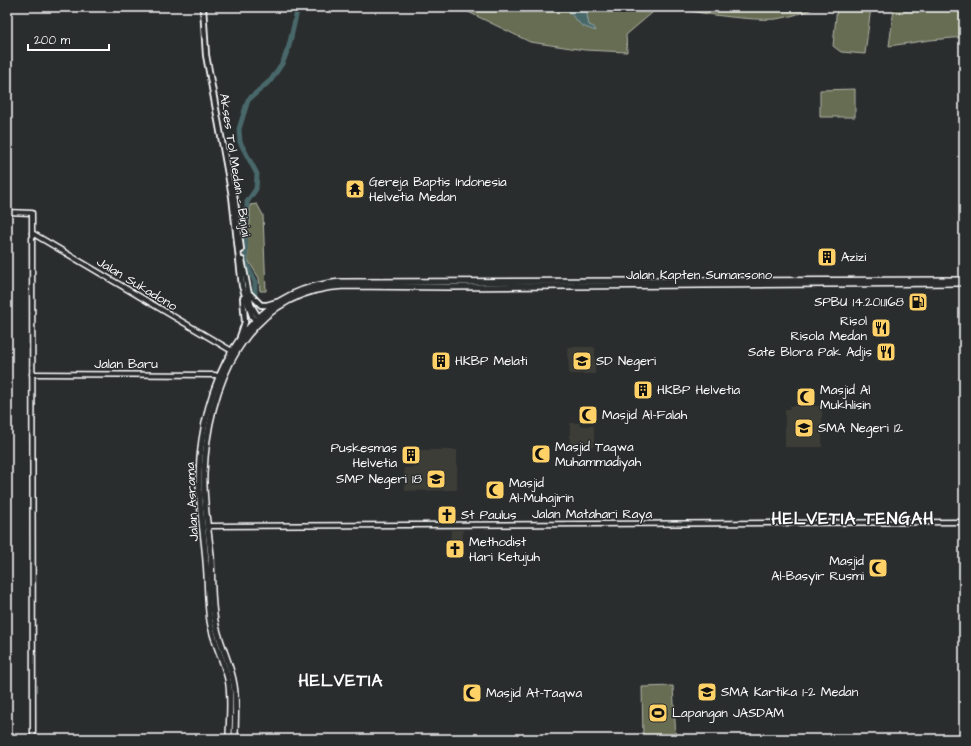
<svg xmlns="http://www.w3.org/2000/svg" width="971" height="746" viewBox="0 0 971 746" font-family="'Architects Daughter',sans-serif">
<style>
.built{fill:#3d3c38}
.green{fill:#666d53;stroke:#b2b6a9}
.water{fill:#49676b;stroke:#92a4a6}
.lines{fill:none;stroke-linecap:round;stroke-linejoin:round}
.river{stroke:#49676b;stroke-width:5}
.secondary-casing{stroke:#fff;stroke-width:7}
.primary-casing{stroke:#fff;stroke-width:8}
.highway-casing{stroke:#fff;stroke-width:8}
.secondary{stroke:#2a2d2e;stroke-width:4}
.primary{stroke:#2a2d2e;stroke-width:4.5}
.highway{stroke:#2a2d2e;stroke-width:5}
.labels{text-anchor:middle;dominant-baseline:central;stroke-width:3;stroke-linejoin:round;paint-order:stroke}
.street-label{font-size:13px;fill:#fff;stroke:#2a2d2e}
.poi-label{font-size:13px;fill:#fff;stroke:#2a2d2e;text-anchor:start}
.district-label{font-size:17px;font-weight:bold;letter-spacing:1px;fill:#fff;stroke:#2a2d2e}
</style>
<rect width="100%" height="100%" fill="#2a2d2e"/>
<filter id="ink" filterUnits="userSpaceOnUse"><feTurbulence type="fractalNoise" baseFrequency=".025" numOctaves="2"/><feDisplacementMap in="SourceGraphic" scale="8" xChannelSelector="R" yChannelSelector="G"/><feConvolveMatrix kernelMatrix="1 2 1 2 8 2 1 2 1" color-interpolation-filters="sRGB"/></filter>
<g filter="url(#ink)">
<g class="built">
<path d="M568 347H593L595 348V374H569Z"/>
<path d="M790 406H822V447H785V409H790Z"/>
<path d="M579 423 580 426H594V446H570V423Z"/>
<path d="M416 450H457V490L405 491 404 468 418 467Z"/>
<path d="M451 530H463L462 546H450Z"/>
</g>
<g class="green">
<path d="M458 7H659L626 35 627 52 585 50 530 42Z"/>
<path d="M676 7H818C804 12 791 17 776 19 756 21 695 14 676 7Z"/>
<path d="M837 7H871L865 54 841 52 833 46Z"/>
<path d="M882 7H964V37L930 40 889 46 894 9Z"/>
<path d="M855 89V117H820V90Z"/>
<path d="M257 204 263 215 266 291H260L259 278 248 260 247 229 250 224V205Z"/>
<path d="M673 686 676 739H643L642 687Z"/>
</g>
<path class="water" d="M564 7H601L589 11 587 15 589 25 594 27 596 31 582 26Z"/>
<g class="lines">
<path class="river" d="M255 296V282L246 262 245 223 247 219V202L256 189 257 174 240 142 239 129 248 100 271 80 283 62 289 46 298 7"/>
<defs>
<g id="secondary">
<path d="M7 212 32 213 33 739"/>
<path d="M32 233 232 351"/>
<path d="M32 374 215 375 220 377"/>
<path d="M208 526 964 522"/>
</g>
<g id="primary">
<path d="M203 7 206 55 232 196 242 286 252 316 257 323"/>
<path d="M233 186 241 250"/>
<path d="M242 260 251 305 260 320"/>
<path d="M250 294 261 305H267L277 302"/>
<path d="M240 337 245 322 243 298"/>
</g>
<g id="highway">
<path d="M229 739C229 719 232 698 228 679 223 659 213 641 210 621 207 601 208 581 206 561 204 532 198 502 199 474 202 386 242 290 340 282L964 280"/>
<path d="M235 739C235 721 237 702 234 685 231 663 219 643 215 621 211 600 212 577 211 555 208 528 203 500 204 474 207 387 245 291 344 286L450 287 963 283"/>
</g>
</defs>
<use href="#secondary" class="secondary-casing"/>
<use href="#primary" class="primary-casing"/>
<use href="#highway" class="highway-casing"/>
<use href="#secondary" class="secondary"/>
<use href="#primary" class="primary"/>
<use href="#highway" class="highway"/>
</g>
</g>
<defs>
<symbol id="temple-square" viewBox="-11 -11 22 22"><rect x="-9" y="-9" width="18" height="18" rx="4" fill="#ffd166" stroke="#2a2d2e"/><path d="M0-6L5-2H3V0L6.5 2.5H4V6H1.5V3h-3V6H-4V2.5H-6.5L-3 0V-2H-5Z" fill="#111"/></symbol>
<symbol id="building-square" viewBox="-11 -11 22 22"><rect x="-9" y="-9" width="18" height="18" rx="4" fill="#ffd166" stroke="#2a2d2e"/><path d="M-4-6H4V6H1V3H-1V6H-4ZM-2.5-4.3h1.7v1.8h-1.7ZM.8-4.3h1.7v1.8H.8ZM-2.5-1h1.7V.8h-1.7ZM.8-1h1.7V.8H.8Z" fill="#111"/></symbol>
<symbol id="fuel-square" viewBox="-11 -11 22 22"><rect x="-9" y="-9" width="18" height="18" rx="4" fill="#ffd166" stroke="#2a2d2e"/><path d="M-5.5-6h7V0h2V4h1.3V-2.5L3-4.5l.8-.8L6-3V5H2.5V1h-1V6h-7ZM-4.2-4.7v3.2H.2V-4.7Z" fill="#111"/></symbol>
<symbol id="restaurant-square" viewBox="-11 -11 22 22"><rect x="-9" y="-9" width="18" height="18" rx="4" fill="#ffd166" stroke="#2a2d2e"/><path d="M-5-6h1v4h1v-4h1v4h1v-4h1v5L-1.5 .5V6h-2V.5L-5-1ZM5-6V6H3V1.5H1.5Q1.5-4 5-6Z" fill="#111"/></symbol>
<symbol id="school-square" viewBox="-11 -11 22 22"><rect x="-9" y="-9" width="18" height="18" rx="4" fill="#ffd166" stroke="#2a2d2e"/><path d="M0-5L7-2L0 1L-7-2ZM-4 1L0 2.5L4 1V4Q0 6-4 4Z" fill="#111"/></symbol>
<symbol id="mosque-square" viewBox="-11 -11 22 22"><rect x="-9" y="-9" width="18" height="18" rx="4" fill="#ffd166" stroke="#2a2d2e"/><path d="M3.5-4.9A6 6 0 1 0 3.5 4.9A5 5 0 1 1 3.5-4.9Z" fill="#111"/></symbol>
<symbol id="church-square" viewBox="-11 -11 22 22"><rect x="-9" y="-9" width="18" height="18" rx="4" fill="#ffd166" stroke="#2a2d2e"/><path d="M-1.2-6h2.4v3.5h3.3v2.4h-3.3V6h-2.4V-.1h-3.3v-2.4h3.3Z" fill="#111"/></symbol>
<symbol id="stadium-square" viewBox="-11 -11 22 22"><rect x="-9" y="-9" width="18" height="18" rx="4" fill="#ffd166" stroke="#2a2d2e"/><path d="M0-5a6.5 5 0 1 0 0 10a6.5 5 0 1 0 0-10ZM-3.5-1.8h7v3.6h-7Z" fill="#111"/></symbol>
</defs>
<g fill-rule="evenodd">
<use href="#temple-square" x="344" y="178" width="22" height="22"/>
<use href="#building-square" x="816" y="246" width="22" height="22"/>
<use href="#fuel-square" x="907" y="291" width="22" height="22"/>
<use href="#restaurant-square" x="870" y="317" width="22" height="22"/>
<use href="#restaurant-square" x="875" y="341" width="22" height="22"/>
<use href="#building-square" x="430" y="350" width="22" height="22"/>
<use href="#school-square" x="571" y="350" width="22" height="22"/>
<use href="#building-square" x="632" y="379" width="22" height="22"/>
<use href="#mosque-square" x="795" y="386" width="22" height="22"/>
<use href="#mosque-square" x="577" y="404" width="22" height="22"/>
<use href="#school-square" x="793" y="417" width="22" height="22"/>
<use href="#mosque-square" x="530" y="443" width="22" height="22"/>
<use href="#building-square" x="400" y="444" width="22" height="22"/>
<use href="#school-square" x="425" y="468" width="22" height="22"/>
<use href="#mosque-square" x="484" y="479" width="22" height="22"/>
<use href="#church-square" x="436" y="504" width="22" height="22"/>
<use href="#church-square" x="444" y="538" width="22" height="22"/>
<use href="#mosque-square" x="867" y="557" width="22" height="22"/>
<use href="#school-square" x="696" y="681" width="22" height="22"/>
<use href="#mosque-square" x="461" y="682" width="22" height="22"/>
<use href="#stadium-square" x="647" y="702" width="22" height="22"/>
</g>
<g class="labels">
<g class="street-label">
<text transform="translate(235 165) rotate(81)">Akses Tol Medan - Binjai</text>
<text x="699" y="275">Jalan Kapten Sumarsono</text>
<text transform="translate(137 284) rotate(31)">Jalan Sukadono</text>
<text x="126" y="364">Jalan Baru</text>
<text transform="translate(192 502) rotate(-93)">Jalan Asrama</text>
<text x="592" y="514">Jalan Matahari Raya</text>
</g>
<g class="poi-label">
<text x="369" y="182">Gereja Baptis Indonesia<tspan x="369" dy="15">Helvetia Medan</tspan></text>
<text x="841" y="257">Azizi</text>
<text x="904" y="302" text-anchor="end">SPBU 14.201.1168</text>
<text x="867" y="321" text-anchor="end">Risol<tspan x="867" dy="15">Risola Medan</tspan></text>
<text x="872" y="352" text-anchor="end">Sate Blora Pak Adjis</text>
<text x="455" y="361">HKBP Melati</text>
<text x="596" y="361">SD Negeri</text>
<text x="657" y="390">HKBP Helvetia</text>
<text x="820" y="390">Masjid Al<tspan x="820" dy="15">Mukhlisin</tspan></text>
<text x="602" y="415">Masjid Al-Falah</text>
<text x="818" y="428">SMA Negeri 12</text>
<text x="555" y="447">Masjid Taqwa<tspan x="555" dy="15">Muhammadiyah</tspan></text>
<text x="397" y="448" text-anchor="end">Puskesmas<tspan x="397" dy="15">Helvetia</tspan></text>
<text x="422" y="479" text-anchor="end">SMP Negeri 18</text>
<text x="509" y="483">Masjid<tspan x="509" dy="15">Al-Muhajirin</tspan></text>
<text x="461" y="515">St Paulus</text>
<text x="469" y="542">Methodist<tspan x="469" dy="15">Hari Ketujuh</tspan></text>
<text x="864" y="561" text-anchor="end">Masjid<tspan x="864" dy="15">Al-Basyir Rusmi</tspan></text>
<text x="721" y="692">SMA Kartika 1-2 Medan</text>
<text x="486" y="693">Masjid At-Taqwa</text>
<text x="672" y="713">Lapangan JASDAM</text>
</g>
<g class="district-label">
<text x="853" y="519">HELVETIA TENGAH</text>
<text x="341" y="681">HELVETIA</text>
</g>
</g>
<rect width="971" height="746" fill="none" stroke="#2a2d2e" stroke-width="24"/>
<rect x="12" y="12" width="947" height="722" fill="none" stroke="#fff" stroke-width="1.5" filter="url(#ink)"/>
<path d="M28 44v6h81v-6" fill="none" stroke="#ffffff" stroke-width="2"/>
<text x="34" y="44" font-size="12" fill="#ffffff" stroke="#2a2d2e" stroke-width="3" paint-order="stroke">200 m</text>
</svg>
